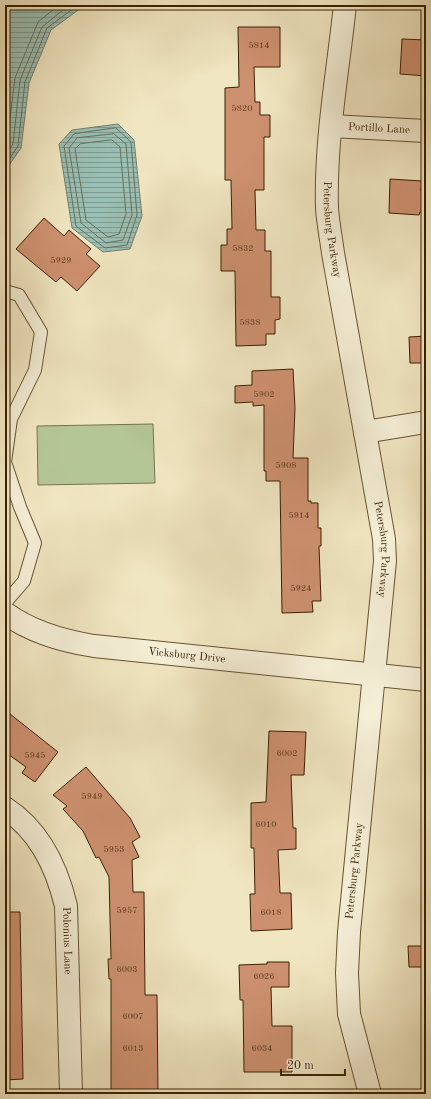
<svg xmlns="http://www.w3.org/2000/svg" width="431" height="1099" viewBox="0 0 431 1099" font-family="'Old Standard TT',serif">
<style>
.grass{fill:#b5c696;stroke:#77734c}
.water{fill:url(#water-rules);stroke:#737f6d}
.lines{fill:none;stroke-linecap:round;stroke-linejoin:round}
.shore{stroke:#6a705b;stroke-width:1}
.building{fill:#ce9170;stroke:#392002}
.lane-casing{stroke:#675232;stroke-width:14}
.street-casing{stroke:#675232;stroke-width:24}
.lane{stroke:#f5efd7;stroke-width:12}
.street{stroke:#f5efd7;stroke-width:22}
.labels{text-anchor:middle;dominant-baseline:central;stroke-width:3.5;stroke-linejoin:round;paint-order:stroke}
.number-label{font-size:9px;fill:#5e3c1e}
.street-label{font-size:11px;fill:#392002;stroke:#f5efd7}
</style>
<defs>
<pattern id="water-rules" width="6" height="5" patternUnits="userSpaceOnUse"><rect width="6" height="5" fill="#9abfb4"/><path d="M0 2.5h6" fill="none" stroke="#7f9b90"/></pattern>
</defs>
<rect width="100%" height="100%" fill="#f0e6c1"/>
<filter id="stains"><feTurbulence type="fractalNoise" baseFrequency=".005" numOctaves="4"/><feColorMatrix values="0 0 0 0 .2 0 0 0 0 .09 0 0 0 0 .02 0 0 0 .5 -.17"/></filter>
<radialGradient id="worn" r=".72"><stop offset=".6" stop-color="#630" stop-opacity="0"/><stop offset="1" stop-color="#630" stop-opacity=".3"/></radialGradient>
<path class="grass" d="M153 424 155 483 38 485 37 426Z"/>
<g class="water">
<path d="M5 5H85L51 30 29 83 21 148 5 171Z"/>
<path d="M118 124 134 140 142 216 130 249 103 252 72 228 59 144 72 130Z"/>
</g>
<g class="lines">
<g class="shore">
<path d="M116 128 131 142 137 215 127 245 105 248 76 226 64 146 74 134Z"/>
<path d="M114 134 126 144 132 215 123 240 106 243 81 223 69 148 77 138Z"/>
<path d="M112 140 120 147 126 214 119 234 108 237 86 220 75 149 80 144Z"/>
<path d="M5 145 7 142 15 78 38 22 59 5"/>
<path d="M5 156 13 144 20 80 42 27 69 5"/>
<path d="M5 165 18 146 25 82 47 28 78 5"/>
</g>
</g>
<g class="building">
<path d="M238 27H280V67H254L255 102H260V115H270V137H264V190H255L256 230H265V251H271V297H280V319L275 320V334H266V345L236 346 235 271H221V245H227V229H232L231 180H225V88L239 87Z"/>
<path d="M402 39 426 40V76L400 74Z"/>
<path d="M390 179 422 181 421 191H426V213L420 212 419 215 389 213Z"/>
<path d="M44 218 64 236 69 230 91 249 86 254 100 266 77 291 61 277 56 282 16 249Z"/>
<path d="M426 336V363H410L409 337Z"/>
<path d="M293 369 295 408 293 458H308V501H311V503H318V528H321V546H319L321 601H312L313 612 282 613 280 481H266V471H264V405L253 406V402L235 403V386L252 385V371Z"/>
<path d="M5 710 58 752 35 782 22 773 26 767 5 752Z"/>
<path d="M269 731 306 732 304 775H291L293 828H296V849L278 850 280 893H291L292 929 251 931 250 894H255L254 848H251V803L266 802Z"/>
<path d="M86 767 130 818 140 837 132 842 139 857 132 860 133 892H144L145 995H157L158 1094H111V979H109L108 959H111L109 877 99 857 96 858 83 831 63 809 67 806 53 795Z"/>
<path d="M5 912H20L23 1079 5 1080Z"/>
<path d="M408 946H426V967H409Z"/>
<path d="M267 962H289V987H271L272 1026H292V1072H244L243 1000H240L239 965 267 964Z"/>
</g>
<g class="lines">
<defs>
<path id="lane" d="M5 291 19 295 41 332 35 370 11 419 5 462 20 507 35 543 24 581 5 603"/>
<g id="street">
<path id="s1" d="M345 5C338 72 325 140 327 208 328 223 331 238 333 253L384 539 385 561 349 932 347 973 349 1014 370 1094"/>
<path id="s2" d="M331 126 426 131"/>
<path d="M365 432 426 422"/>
<path id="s3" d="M5 613C31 632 62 641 94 646L426 680"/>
<path id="s4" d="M5 808C39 830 57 868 66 906L71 1094"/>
</g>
</defs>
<use href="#lane" class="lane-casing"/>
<use href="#street" class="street-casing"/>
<use href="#lane" class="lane"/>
<use href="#street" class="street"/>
</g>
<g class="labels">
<g class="number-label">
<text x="259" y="45">5814</text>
<text x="242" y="108">5820</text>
<text x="243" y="248">5832</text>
<text x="61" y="260">5929</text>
<text x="250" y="322">5838</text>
<text x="264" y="394">5902</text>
<text x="286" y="465">5908</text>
<text x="299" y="515">5914</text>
<text x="301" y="588">5924</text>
<text x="287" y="753">6002</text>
<text x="35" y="755">5945</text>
<text x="92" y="796">5949</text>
<text x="266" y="824">6010</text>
<text x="114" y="849">5953</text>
<text x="127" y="910">5957</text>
<text x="271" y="912">6018</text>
<text x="127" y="969">6003</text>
<text x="264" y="976">6026</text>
<text x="133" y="1016">6007</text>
<text x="133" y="1048">6013</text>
<text x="262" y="1048">6034</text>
</g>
<g class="street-label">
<text stroke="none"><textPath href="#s2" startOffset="48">Portillo Lane</textPath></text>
<text stroke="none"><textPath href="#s1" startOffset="226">Petersburg Parkway</textPath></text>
<text stroke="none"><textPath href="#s1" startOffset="550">Petersburg Parkway</textPath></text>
<text stroke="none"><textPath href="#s3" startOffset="189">Vicksburg Drive</textPath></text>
<text transform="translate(355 871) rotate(-84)">Petersburg Parkway</text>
<text stroke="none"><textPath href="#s4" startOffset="153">Polonius Lane</textPath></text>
</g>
</g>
<rect width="431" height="1099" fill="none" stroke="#f0e6c1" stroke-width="20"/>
<rect x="6" y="6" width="419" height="1087" fill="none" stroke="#392002" stroke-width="2"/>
<rect x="10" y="10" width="411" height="1079" fill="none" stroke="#392002"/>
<path d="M281 1069v6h64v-6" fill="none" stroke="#392002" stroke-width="2"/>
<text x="287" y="1069" font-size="12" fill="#392002" stroke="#f5efd7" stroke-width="3" paint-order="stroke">20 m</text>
<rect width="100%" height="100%" filter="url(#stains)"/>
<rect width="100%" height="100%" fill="url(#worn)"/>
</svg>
